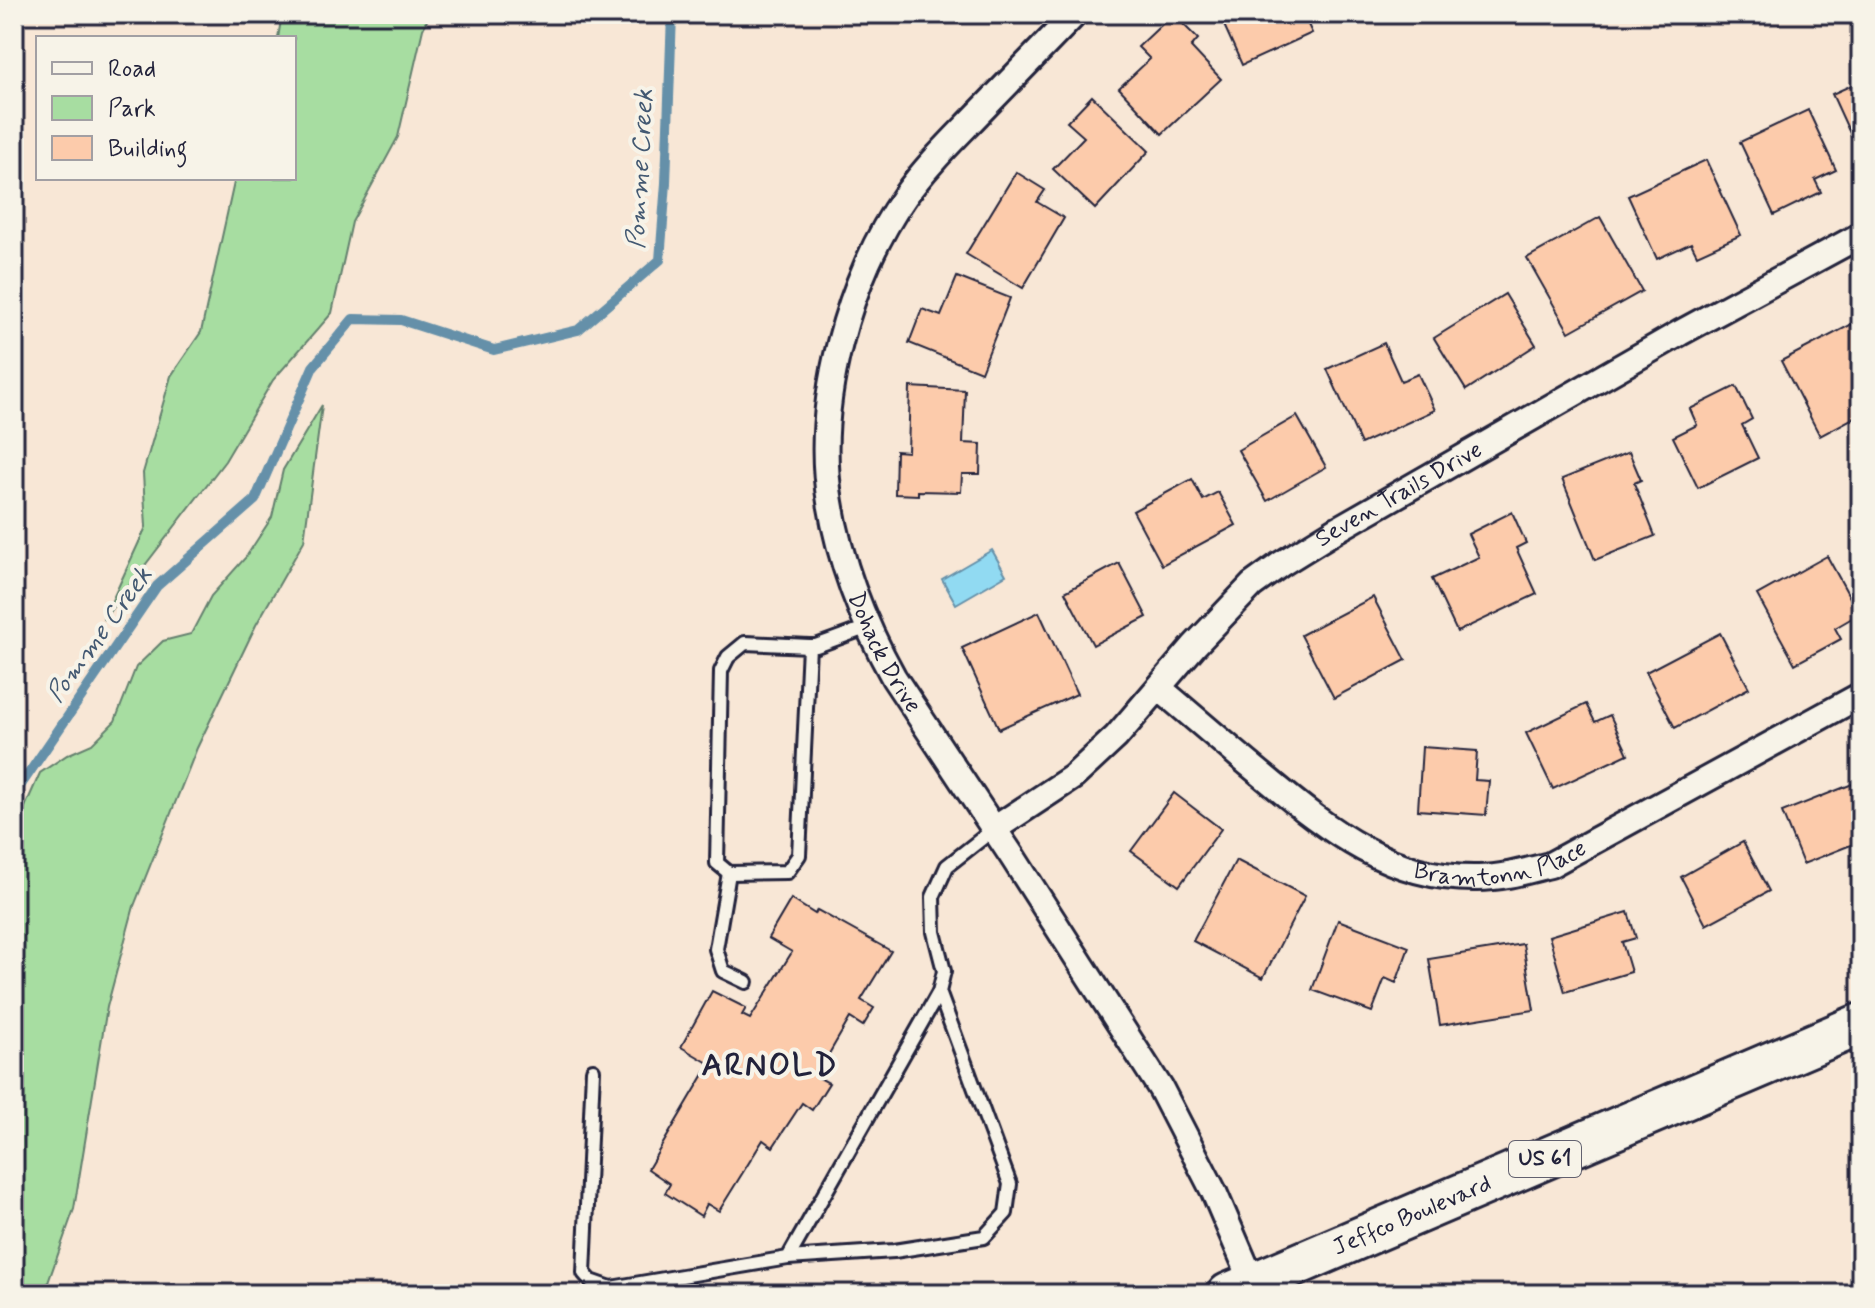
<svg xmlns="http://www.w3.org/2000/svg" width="1875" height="1308" viewBox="0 0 1875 1308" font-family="Mynerve,sans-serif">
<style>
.green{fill:#a7dda1;stroke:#64806e;stroke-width:2}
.water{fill:#91daf2;stroke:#6590a9;stroke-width:2}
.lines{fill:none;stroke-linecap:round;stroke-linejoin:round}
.stream{stroke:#6590a9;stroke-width:10}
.building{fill:#fccbab;stroke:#22223b;stroke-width:2}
.lane-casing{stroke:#22223b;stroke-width:18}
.street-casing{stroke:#22223b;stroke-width:30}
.primary-casing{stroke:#22223b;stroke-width:46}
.lane{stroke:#f7f3e8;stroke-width:12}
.street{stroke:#f7f3e8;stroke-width:24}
.primary{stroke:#f7f3e8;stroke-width:40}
.labels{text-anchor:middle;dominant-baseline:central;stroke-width:8;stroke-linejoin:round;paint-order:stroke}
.shield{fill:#f7f3e8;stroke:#62616f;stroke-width:2}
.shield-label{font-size:22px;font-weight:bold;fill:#22223b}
.street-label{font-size:24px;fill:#22223b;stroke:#f7f3e8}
.water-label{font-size:26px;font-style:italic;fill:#435972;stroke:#f7f3e8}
.district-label{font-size:32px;font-weight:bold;letter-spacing:2px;fill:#22223b;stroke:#f7f3e8}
</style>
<rect width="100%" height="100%" fill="#f8e7d6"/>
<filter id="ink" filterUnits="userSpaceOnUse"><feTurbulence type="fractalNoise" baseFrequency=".0125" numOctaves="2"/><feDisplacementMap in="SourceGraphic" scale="16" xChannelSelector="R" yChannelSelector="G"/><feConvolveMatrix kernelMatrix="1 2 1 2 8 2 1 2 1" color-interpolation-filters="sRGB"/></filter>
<g filter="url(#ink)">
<g class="green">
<path d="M282 14H430L423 29 398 137 352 222 332 313 273 380 225 461 103 620 146 527 143 473 171 376 201 332 235 178H294V38H278Z"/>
<path d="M322 405 304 541 256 625 197 748 134 906 107 1007 74 1209 44 1294H14V832L40 773 67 755 92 744 115 721 136 667 163 641 191 634 211 596 246 557 272 517 283 470Z"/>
</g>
<path class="water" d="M992 550 1006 575 956 604 942 579Z"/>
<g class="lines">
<path class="stream" d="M14 795 157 586 255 500 313 367 353 319 401 320 494 350 578 330 660 260 666 183 672 14"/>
</g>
<g class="building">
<path d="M1173 14 1198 39 1191 47 1221 79 1162 134 1119 88 1150 59 1138 47Z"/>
<path d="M1219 14H1303L1312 33 1242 65Z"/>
<path d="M1861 81V152L1859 153 1832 94Z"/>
<path d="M1092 96 1149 151 1095 209 1053 169 1084 137 1067 122Z"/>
<path d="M1808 110 1836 170 1815 180 1821 192 1774 215 1740 142Z"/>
<path d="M1706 160 1741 235 1697 255 1691 243 1657 259 1628 196Z"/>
<path d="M1016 172 1045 190 1037 202 1064 218 1023 288 966 254Z"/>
<path d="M1600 217 1642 291 1569 332 1527 258Z"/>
<path d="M957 277 1010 298 981 372 909 343 922 309 941 316Z"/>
<path d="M1505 294 1536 345 1466 390 1434 338Z"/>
<path d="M1852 324 1861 342V414L1820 436 1781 361Z"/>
<path d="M1384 343 1401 381 1418 374 1435 410 1361 444 1327 369Z"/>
<path d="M1736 386 1752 419 1742 425 1758 458 1698 488 1673 437 1697 425 1690 409Z"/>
<path d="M910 387 965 390 963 443 981 444 980 474H962L961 492 918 491V495L895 494 896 451 908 452Z"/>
<path d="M1297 416 1326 467 1267 501 1238 450Z"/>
<path d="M1629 452 1641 480 1634 483 1655 536 1595 560 1562 479Z"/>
<path d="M1192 479 1203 500 1218 492 1236 525 1162 565 1133 511Z"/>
<path d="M1512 512 1526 543 1516 548 1537 594 1457 632 1432 579 1479 557 1468 534Z"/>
<path d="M1827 556 1859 614 1835 628 1841 639 1795 664 1757 595Z"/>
<path d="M1119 563 1147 617 1093 645 1065 592Z"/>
<path d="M1373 597 1406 660 1334 698 1301 635Z"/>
<path d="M1039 612 1077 694 999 729 962 648Z"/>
<path d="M1720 633 1749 688 1675 728 1646 672Z"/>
<path d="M1586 704 1595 722 1610 715 1628 754 1553 789 1526 733Z"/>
<path d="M1422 747 1477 751 1475 780 1489 781 1486 815 1418 810Z"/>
<path d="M1860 781 1861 807 1857 808 1861 817V841L1803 864 1782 812Z"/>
<path d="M1174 793 1221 829 1179 886 1131 851Z"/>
<path d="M1743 842 1769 891 1706 925 1681 877Z"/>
<path d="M1236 860 1305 896 1263 978 1193 941Z"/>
<path d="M791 899 815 914 817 910 891 951 861 1000 874 1008 863 1026 850 1018 816 1076 829 1083 812 1110 802 1103 773 1147 763 1140 719 1211 707 1204 701 1216 665 1193 670 1184 648 1169 710 1064 681 1047 712 991 746 1008 742 1015 750 1019 792 952 768 938Z"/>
<path d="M1628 912 1636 938 1622 942 1631 972 1565 992 1549 936Z"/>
<path d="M1338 920 1409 947 1396 983 1385 978 1372 1012 1312 990Z"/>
<path d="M1523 944 1534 1010 1440 1025 1429 959Z"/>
</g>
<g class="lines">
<defs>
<g id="lane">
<path d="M809 646 799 855 787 872 729 873 717 863 721 671 728 657 745 643 809 646H816L868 627"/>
<path d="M729 873 716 949 723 971 746 982"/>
<path d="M593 1070 584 1273 591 1281 611 1288 788 1258 939 992 944 971 934 932 933 897 947 866 994 829"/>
<path d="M788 1258 894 1251 984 1237 1006 1213 1010 1184 939 992"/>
</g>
<g id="street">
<path id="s1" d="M1075 14C1043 47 1010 81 978 114 953 140 926 166 905 196 849 275 813 405 830 502 840 563 864 624 894 678L1012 856 1161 1089 1214 1192 1253 1283"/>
<path id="s2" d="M1159 688C1195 718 1230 749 1267 779 1329 831 1392 880 1478 878 1503 878 1526 871 1550 865L1861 695"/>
<path id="s3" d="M994 829 1073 777 1116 737 1194 646 1252 585 1281 564 1336 530 1680 333 1861 235"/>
</g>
<g id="primary">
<path id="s4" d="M1228 1294 1861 1024"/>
</g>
</defs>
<use href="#lane" class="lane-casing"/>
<use href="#street" class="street-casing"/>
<use href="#primary" class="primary-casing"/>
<use href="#lane" class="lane"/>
<use href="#street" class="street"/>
<use href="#primary" class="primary"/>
</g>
</g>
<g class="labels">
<rect class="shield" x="1509" y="1141" width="72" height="36" rx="6"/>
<g class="shield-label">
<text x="1545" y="1159">US 61</text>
</g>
<g class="street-label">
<text stroke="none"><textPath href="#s3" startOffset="530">Seven Trails Drive</textPath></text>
<text stroke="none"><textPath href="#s1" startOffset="732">Dohack Drive</textPath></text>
<text stroke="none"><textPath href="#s2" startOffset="404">Bramtonn Place</textPath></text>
<text stroke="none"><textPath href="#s4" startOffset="200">Jeffco Boulevard</textPath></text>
</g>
<g class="water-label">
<text transform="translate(641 169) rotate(-87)">Pomme Creek</text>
<text transform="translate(100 635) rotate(-54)">Pomme Creek</text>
</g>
<g class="district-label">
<text x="770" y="1066">ARNOLD</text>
</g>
</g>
<rect width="1875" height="1308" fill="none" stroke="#f7f3e8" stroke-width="48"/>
<rect x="24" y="24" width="1827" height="1260" fill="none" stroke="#22223b" stroke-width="3" filter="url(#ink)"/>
<rect x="36" y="36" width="260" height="144" fill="#f7f3e8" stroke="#a29fa3" stroke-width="2"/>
<rect x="52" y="62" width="40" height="12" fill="#f7f3e8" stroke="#a29fa3" stroke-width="2"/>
<text x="108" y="76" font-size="24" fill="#22223b">Road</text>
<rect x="52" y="96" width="40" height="24" fill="#a7dda1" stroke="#a29fa3" stroke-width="2"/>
<text x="108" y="116" font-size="24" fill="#22223b">Park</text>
<rect x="52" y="136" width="40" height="24" fill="#fccbab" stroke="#a29fa3" stroke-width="2"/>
<text x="108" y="156" font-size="24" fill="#22223b">Building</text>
</svg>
